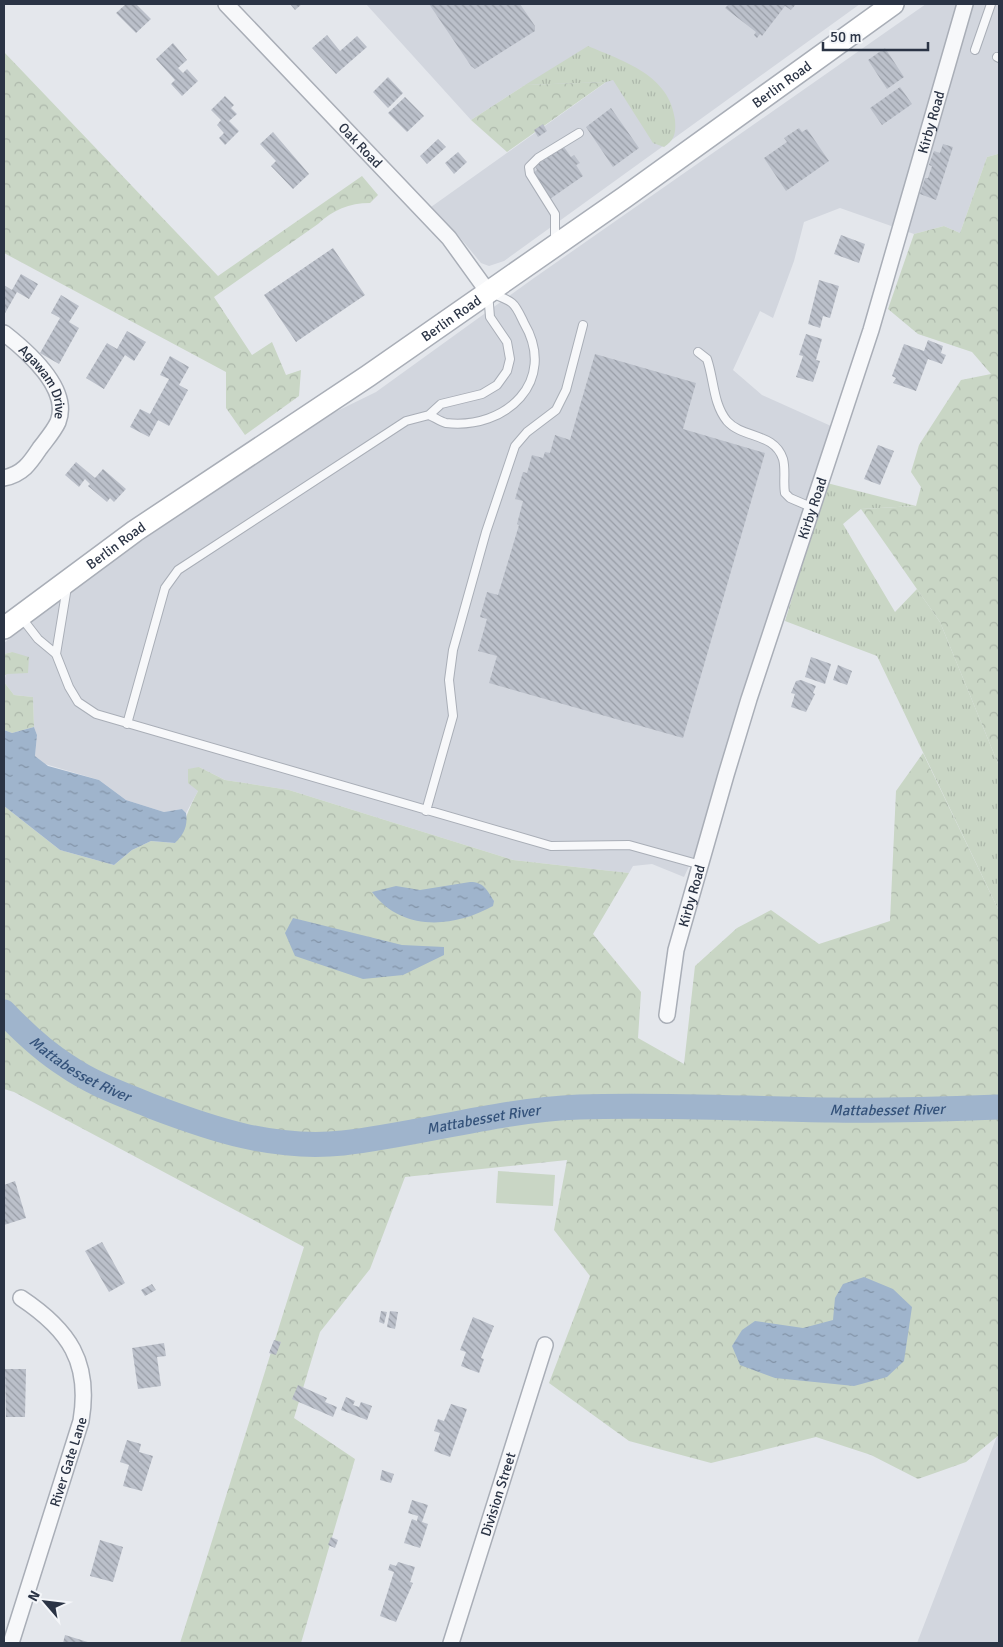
<svg xmlns="http://www.w3.org/2000/svg" width="1003" height="1647" font-family="Signika,sans-serif">
	<style>
		.built { fill: #d2d6de }
		.grass { fill: url(#grass-tufts) }
		.forest { fill: url(#forest-crowns) }
		.park { fill: #c9d6c5 }
		.water { fill: url(#water-ripples) }
		.lines { fill: none; stroke-linecap: round; stroke-linejoin: round }
		.river { stroke: #9fb4cc; stroke-width: 25 }
		.building { fill: url(#building-back-hatch) }
		.lane-casing { stroke: #a9aeb7; stroke-width: 10 }
		.street-casing { stroke: #a9aeb7; stroke-width: 18 }
		.secondary-casing { stroke: #a9aeb7; stroke-width: 24 }
		.lane { stroke: #f7f8fa; stroke-width: 8 }
		.street { stroke: #f7f8fa; stroke-width: 15 }
		.secondary { stroke: #fff; stroke-width: 21 }
		.labels { text-anchor: middle; dominant-baseline: central; stroke-width: 5; stroke-linejoin: round; paint-order: stroke }
		.street-label { font-size: 14px; fill: #2b3445; stroke: #f4f6f9 }
		.water-label { font-size: 15px; font-style: italic; fill: #34527a; stroke: #f4f6f9 }
	</style>
	<defs>
		<pattern id="grass-tufts" width="24" height="20" patternUnits="userSpaceOnUse" patternTransform="scale(1.25)"><rect width="24" height="20" fill="#c9d6c5"/><path d="M3 7l-1-3M5 7V3M7 7l1-3M15 17l-1-3M17 17v-4M19 17l1-3" fill="none" stroke="#adb8ab"/></pattern>
		<pattern id="forest-crowns" width="20" height="18" patternUnits="userSpaceOnUse" patternTransform="scale(1.25)"><rect width="20" height="18" fill="#c9d6c5"/><path d="M2 6a3 3 0 1 1 6 0M12 15a3 3 0 1 1 6 0" fill="none" stroke="#adb8ab"/></pattern>
		<pattern id="water-ripples" width="26" height="14" patternUnits="userSpaceOnUse" patternTransform="scale(1.25)"><rect width="26" height="14" fill="#9fb4cc"/><path d="M2 4q2-2 4 0t4 0M15 11q2-2 4 0t4 0" fill="none" stroke="#8293a7"/></pattern>
		<pattern id="building-back-hatch" width="6" height="6" patternUnits="userSpaceOnUse" patternTransform="scale(1.25)"><rect width="6" height="6" fill="#bbc0ca"/><path d="M-1 5l2 2M0 0l6 6M5-1l2 2" fill="none" stroke="#989da6"/></pattern>
	</defs>
	<rect width="100%" height="100%" fill="#e4e7ec"/>
	<path class="built" d="M366,4H860L504,261L489,266L481,263L457,234L431,207L605,83L525,85L471,120Z
		M926,4H999L998,154L987,157L960,233L944,226L914,234L840,208L804,222L794,261L773,318L760,311L733,370L762,395L831,426L718,771L703,836L684,877L652,864L633,866L629,873L513,860L289,790L225,780L199,767L198,791L186,813L182,809L164,812L126,800L99,780L45,764L35,756L37,735L34,727L33,697L14,695L4,682L12,652L4,654V643L95,573L262,458L325,417L376,392L534,278Z
		M999,1431V1643H917Z"/>
	<path class="grass" d="M588,46C623,61 670,75 675,120C676,132 675,140 664,147L653,143L613,80L606,82L525,85Z
		M827,483L916,506L861,509L843,524L895,612L917,589L940,622L999,766V911L877,656L785,621Z"/>
	<path class="forest" d="M4,52L218,276L362,176L378,195L370,203C349,203 333,210 318,224L214,297L252,355L272,342L286,375L301,370L299,396L245,435L226,408V372L4,253Z
		M606,82L507,152L471,120L525,85Z
		M999,146V766L940,622L861,509L916,506L921,487L911,472L919,445L961,380L991,374L972,352L918,334L888,309L914,234L944,226L960,233L987,157L998,154Z
		M12,652L29,657L28,673L7,674L4,676V654Z
		M4,682L14,695L33,697L34,727L12,733L4,730Z
		M923,753L999,911V1435L966,1462L918,1479L871,1455L816,1437L711,1463L629,1441L549,1383L590,1276L554,1230L567,1160L405,1177L370,1269L320,1332L294,1418L355,1459L301,1643H180L304,1247L14,1092L4,1089V806L60,850L114,865L132,850L151,841L175,843C184,825 188,809 198,791L188,783V769L199,767L225,780L289,790L513,860L629,873L593,934L641,992L638,1038L684,1064L695,966L737,928L771,910L819,944L890,921L896,791Z"/>
	<path class="park" d="M498,1171L555,1175L553,1206L496,1203Z"/>
	<path class="water" d="M34,727L37,735L35,756L48,766L99,780L126,800L164,812L182,809L186,813C188,826 184,834 175,843L151,841L132,850L114,865L60,850L4,806V730L12,733Z
		M470,882C484,882 487,890 494,901L493,906C453,928 402,932 372,892L396,886L420,890Z
		M293,918L402,945L444,947V955L403,975L363,979L295,956L285,933Z
		M864,1277L893,1289L912,1307L904,1361L887,1377L854,1386L775,1378L740,1365L732,1346L742,1330L755,1321L803,1328L833,1320L835,1298L843,1284Z"/>
	<g class="lines">
		<path class="river" id="s1" d="M4,1012C23,1032 43,1051 67,1066C93,1084 122,1094 151,1106C214,1130 274,1150 343,1143C422,1134 499,1110 579,1107C663,1104 748,1109 833,1110C889,1111 944,1109 999,1107"/>
	</g>
	<path class="building" d="M126,4H136L151,19L136,33L116,13Z
		M290,4H302L295,10Z
		M429,4H520L535,26V31L475,69L471,66Z
		M729,4H796L791,10L785,6L762,36L760,34L757,38L754,35L756,32L725,8Z
		M327,35L340,51L357,36L367,47L336,74L312,48Z
		M173,43L187,60L178,68L183,73L187,69L198,81L182,96L171,84L175,80L156,59Z
		M885,48L904,77L887,89L868,60Z
		M388,77L403,93L388,108L373,92Z
		M900,87L912,104L882,125L870,108Z
		M225,96L234,105L231,108L237,114L229,121L239,131L225,145L219,138L224,133L217,125L221,120L211,110Z
		M405,97L424,116L407,132L388,113Z
		M611,108L639,148L613,167L586,127Z
		M543,124L547,131L538,137L534,130Z
		M799,128L802,132L807,129L829,161L786,191L764,158L787,142L784,138Z
		M273,132L309,174L293,189L271,166L276,161L260,144Z
		M438,139L446,147L427,164L420,156Z
		M943,144L953,147L936,200L920,194L925,178H928L932,166L929,165L934,151L940,153Z
		M564,147L571,157L574,155L580,163L576,165L583,176L550,199L533,173L537,170L535,166Z
		M458,152L467,162L454,174L445,163Z
		M841,235L865,244L859,263L834,254Z
		M333,248L365,295L296,342L264,295Z
		M21,274L38,284L29,299L17,292L4,315V285L12,290Z
		M819,280L839,286L830,318L823,316L820,328L808,324Z
		M61,295L79,306L69,322L79,328L59,364L40,353L60,318L51,313Z
		M127,331L146,342L134,361L125,355L104,389L86,378L107,343L117,349Z
		M806,334L822,339L816,360L820,361L813,382L796,377L803,356L799,355Z
		M928,340L943,346L941,353L946,355L942,364L928,359L916,391L893,383L896,378L892,376L904,344L924,351Z
		M595,354L696,383L683,429L765,453L683,738L489,683L497,656L478,651L487,619L480,617L487,592L498,595L519,525L517,524L523,501L515,499L523,472L527,473L532,455L543,458L545,452L550,453L555,435L570,440Z
		M170,356L189,367L179,385L188,390L169,426L158,420L149,437L130,427L140,409L150,414L169,379L160,375Z
		M878,445L894,451L880,485L864,479Z
		M76,462L95,478L103,469L126,489L114,502L110,498L107,502L88,486L90,484L85,479L79,487L65,475Z
		M811,657L831,664L825,684L805,677Z
		M838,665L852,671L847,685L833,680Z
		M801,680L816,686L813,693L815,694L806,712L791,707L795,694L791,693L796,681Z
		M15,1181L26,1218L4,1225V1185Z
		M102,1242L125,1283L109,1292L85,1251Z
		M152,1284L156,1290L145,1296L141,1290Z
		M381,1311L387,1312L384,1324L379,1322Z
		M390,1311L398,1312L395,1329L387,1327Z
		M473,1317L494,1326L481,1358L484,1359L479,1373L461,1366L466,1352L460,1350Z
		M274,1340L281,1342L276,1355L269,1353Z
		M164,1343L166,1356L157,1357L161,1386L138,1389L132,1348Z
		M5,1369H26L25,1417H6Z
		M298,1385L327,1398L325,1402L337,1407L333,1417L292,1399Z
		M346,1397L355,1401L353,1405L359,1407L361,1402L372,1406L367,1420L341,1410Z
		M451,1404L467,1409L450,1457L434,1451L440,1433L434,1431L438,1419L444,1421Z
		M127,1440L141,1444L139,1452L153,1456L142,1491L123,1486L129,1465L120,1462Z
		M382,1470L394,1474L391,1483L380,1480Z
		M412,1500L428,1505L422,1522L428,1524L420,1548L404,1543L412,1519L417,1521L418,1516L408,1513Z
		M331,1537L338,1540L335,1548L328,1545Z
		M100,1540L123,1547L113,1582L90,1576Z
		M398,1562L415,1567L410,1582L413,1583L396,1622L380,1616L394,1572L388,1570L390,1564L396,1566Z
		M65,1635L91,1643H63Z"/>
	<g class="lines">
		<g class="lane-casing">
			<path id="lane" d="M975,50L991,4
				M997,57L999,58
				M555,241V214L530,174L529,167L538,158L579,133
				M698,352L707,359C714,379 713,404 727,421C743,439 774,432 783,459C786,470 783,482 785,493L790,498L811,507
				M21,617L38,639L56,654L69,687L78,702L96,714L551,846L629,845L701,865
				M56,654L67,587
				M127,724L165,588L178,570L406,421L429,415L441,404L482,394L497,385L507,371L510,359L507,342L490,317L488,292C495,295 506,298 512,303C517,307 521,317 524,323C558,381 506,430 446,423C441,422 434,417 429,415
				M426,811L453,716L449,680L453,650L486,532L515,446L527,432L556,410L566,390L583,325"/>
		</g>
		<g class="street-casing">
			<g id="street">
				<path id="s2" d="M226,4L449,238L488,292"/>
				<path id="s3" d="M4,333C27,351 71,389 58,422C54,431 46,440 40,448C30,463 23,474 4,478"/>
				<path id="s4" d="M667,1015L676,950L726,775L749,699L871,330L965,4"/>
				<path id="s5" d="M11,1643L81,1421C91,1362 69,1330 21,1298"/>
				<path id="s6" d="M451,1643L545,1345"/>
			</g>
		</g>
		<g class="secondary-casing">
			<g id="secondary">
				<path id="s7" d="M4,628L135,531L368,376L625,197L893,4"/>
			</g>
		</g>
		<use href="#lane" class="lane"/>
		<use href="#street" class="street"/>
		<use href="#secondary" class="secondary"/>
	</g>
	<g class="labels">
		<g class="street-label">
			<text stroke="none"><textPath href="#s7" startOffset="949">Berlin Road</textPath></text>
			<text stroke="none"><textPath href="#s4" startOffset="932">Kirby Road</textPath></text>
			<text stroke="none"><textPath href="#s2" startOffset="195">Oak Road</textPath></text>
			<text stroke="none"><textPath href="#s7" startOffset="544">Berlin Road</textPath></text>
			<text stroke="none"><textPath href="#s3" startOffset="65">Agawam Drive</textPath></text>
			<text stroke="none"><textPath href="#s4" startOffset="528">Kirby Road</textPath></text>
			<text stroke="none"><textPath href="#s7" startOffset="139">Berlin Road</textPath></text>
			<text stroke="none"><textPath href="#s4" startOffset="122">Kirby Road</textPath></text>
			<text stroke="none"><textPath href="#s5" startOffset="190">River Gate Lane</textPath></text>
			<text stroke="none"><textPath href="#s6" startOffset="156">Division Street</textPath></text>
		</g>
		<g class="water-label">
			<text stroke="none"><textPath href="#s1" startOffset="96">Mattabesset River</textPath></text>
			<text stroke="none"><textPath href="#s1" startOffset="921">Mattabesset River</textPath></text>
			<text stroke="none"><textPath href="#s1" startOffset="516">Mattabesset River</textPath></text>
		</g>
	</g>
	<rect width="1003" height="1647" fill="none" stroke="#2b3445" stroke-width="10"/>
	<g transform="translate(45 1602) rotate(298)" stroke="#f4f6f9" stroke-width="4" paint-order="stroke">
	<path d="M0-4L9 19L0 12L-9 19Z" fill="#2b3445"/>
	<text y="-8" font-size="14" font-weight="bold" text-anchor="middle" fill="#2b3445">N</text>
	</g>
	<path d="M823 42v8h105v-8" fill="none" stroke="#2b3445" stroke-width="2.5"/>
	<text x="830" y="42" font-size="15" fill="#2b3445" stroke="#f4f6f9" stroke-width="4" paint-order="stroke">50 m</text>
</svg>
